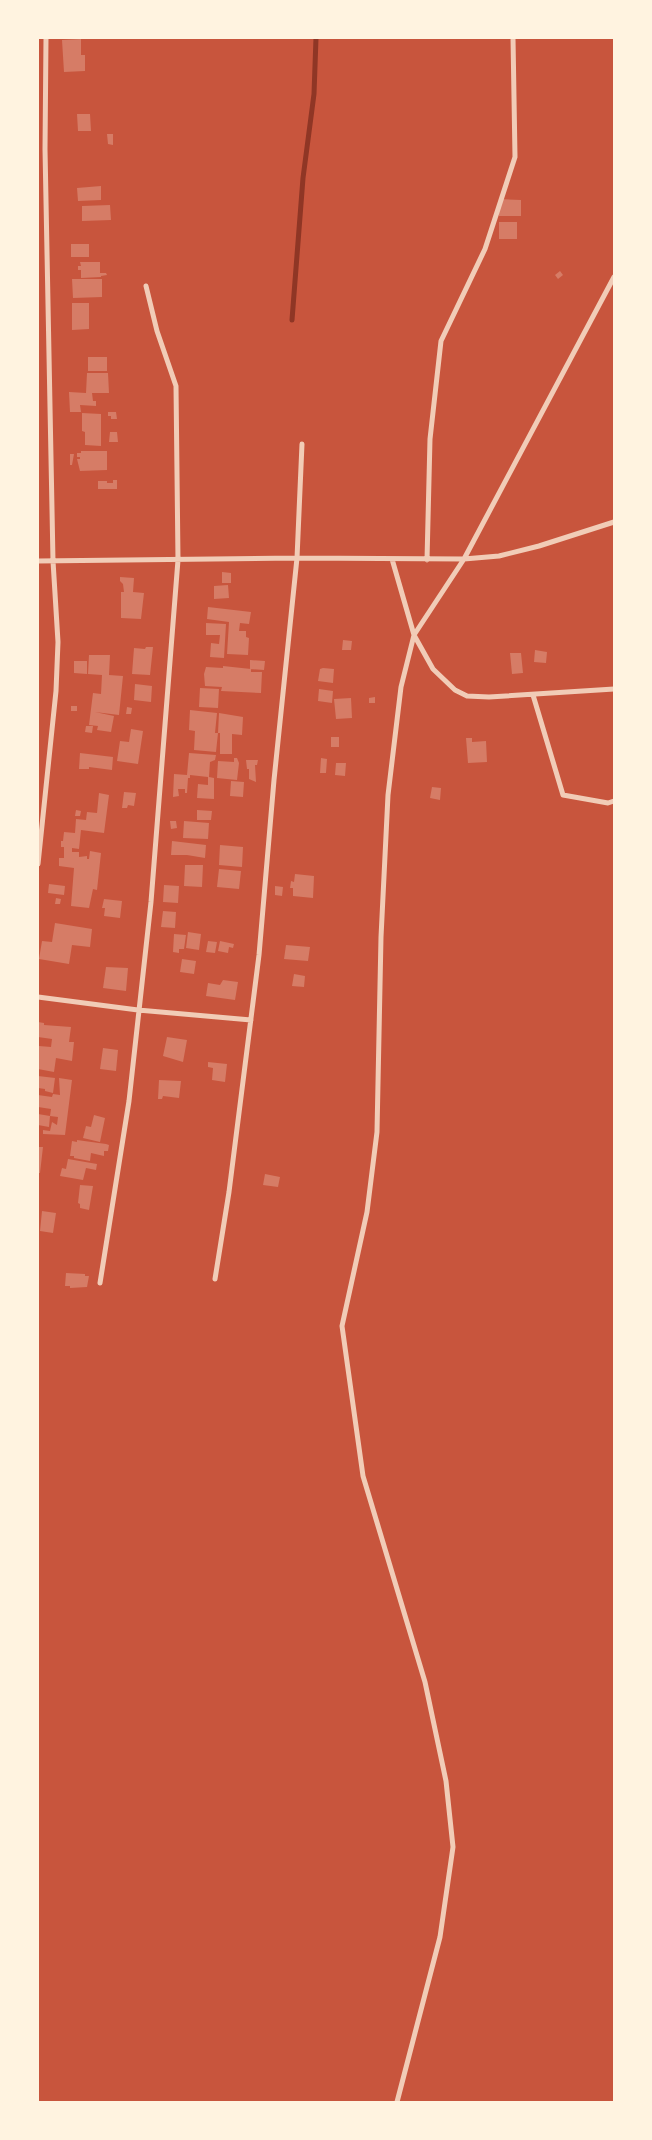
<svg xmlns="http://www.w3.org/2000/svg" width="652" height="2140" font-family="'Golos Text',sans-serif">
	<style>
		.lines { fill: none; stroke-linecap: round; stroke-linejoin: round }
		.stream { stroke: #8f3625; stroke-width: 5 }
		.building { fill: #d67c66 }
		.minor { stroke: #f1ccb7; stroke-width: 5 }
	</style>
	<rect width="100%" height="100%" fill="#c8553d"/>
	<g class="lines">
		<path class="stream" d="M292,320L303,178L314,94L316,38"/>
	</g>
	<path class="building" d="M81,39V55H85V71L64,72L62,40Z
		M77,114H90L91,131H78Z
		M107,134H113V145L108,144Z
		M101,186V200L78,201L77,188Z
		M499,199L521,200V216H499Z
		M110,205L111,220L82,221V206Z
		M499,222H517V239H499Z
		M71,244H89V257H71Z
		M80,262H100V273H106L107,275L101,276V277L81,278V270H78V266H81Z
		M560,271L563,275L558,279L555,275Z
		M72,279H102V297L73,298Z
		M72,303H89V329L72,330Z
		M88,357H107V371H88Z
		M87,373H108L109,393H92L93,401H96V406L80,405L81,412H70L69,392L86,393Z
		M108,412H116L117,419H111V416H108Z
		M82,413L101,414V446L85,445V432L82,431Z
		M110,432H117L118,442H109Z
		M81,451H107V470L80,471L77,459H80V457H77V453H81Z
		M70,454H74L72,465H70Z
		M113,480H117V489H98V481H107V483H113Z
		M222,572L231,573V583H222Z
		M120,577L134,578L133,592L144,593L141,619L121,618V592H124L123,584L120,581Z
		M228,585L229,598L214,599V586Z
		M208,607L251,612L249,624L240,623L239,631H246V637L249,638L248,655L227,654L229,622L207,619Z
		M206,623L226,624L224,658L210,657L211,643L219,644L220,635H206Z
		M343,640L352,641L351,650H342Z
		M146,647H153L150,675L132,674L134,648L145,649Z
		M535,650L547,652L546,663L534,662Z
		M510,653H521L523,673L512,674Z
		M89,655H110L109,675L123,676L119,715L95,712L114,716L111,732L97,730L98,726L89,725L93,693L101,694L102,675L88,674Z
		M250,660L265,661L264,670L250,669Z
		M74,661H87V674L74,673Z
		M223,666L251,669V672H262L261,693L221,691L222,687L205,686L204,674L206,667L223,668Z
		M323,668L334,669L333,683L318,681L320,669Z
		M135,684L152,686L151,702L134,700Z
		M200,688L219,689L218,708L199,707Z
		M319,689L333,691L332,703L318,701Z
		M375,697V703H369V698Z
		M351,698L352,718L336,719L334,699Z
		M71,706H77V711H71Z
		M127,707L132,708L131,714H126Z
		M190,710L217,713L215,733H218L216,752L194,750L195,731L189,730Z
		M219,713L243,717L242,735L232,734V754H220V733H218Z
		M86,726H93L92,733L85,732Z
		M131,729L143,731L138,764L117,761L120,741L129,742Z
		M331,737H339V747H331Z
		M466,738H472V742L486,741L487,762L468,763Z
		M80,753L113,757L112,770L89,767V769H79Z
		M189,753L216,755L215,760L210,762L209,777L214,778V799L197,798L198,784L208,785V777L190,775V778H188L187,793H185V789H178L179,796L173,797L174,774L187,775Z
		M234,758H237L239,763L237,780L217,778L218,761L234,762Z
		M321,758L327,759L326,773H320Z
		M246,760H258L257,765H255L256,782L249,779V769H247Z
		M336,763H346L345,776L335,775Z
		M231,781L244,782L243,797L230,796Z
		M432,787L441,788L440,800L430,798Z
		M124,792L136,793L134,806L128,805L127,808H122Z
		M99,793L109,795L104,833L81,830L79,849L72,848V852H79V857L87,856V859H89L90,851L101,853L97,890L93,889L89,908L71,906L74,868L59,866V858H64V847H61V841H63L64,832L75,833L76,819L86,820L87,812L97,813Z
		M76,810L81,811L80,816H75Z
		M197,810L212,811L211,820H197Z
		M170,821H176L177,828L171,829Z
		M184,821L209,823L208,839L183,838Z
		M172,841L206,845L205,858L187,855H171Z
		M220,845L243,847L242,867L219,865Z
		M185,865H203L202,887L184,886Z
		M219,869L241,871L239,889L217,887Z
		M295,874L314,876L313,898L293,896V888H290L291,881L294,882Z
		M49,884L65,886L64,895L48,893Z
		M164,885L179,886L178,903L163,902Z
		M275,886L283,887L282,896L275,895Z
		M56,898L61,899L60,904H55Z
		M104,899L122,901L120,918L104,916L105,908H102Z
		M163,911L176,912L175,928L161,927Z
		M55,923L92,929L90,947L72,945L69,964L39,959L42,941L52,942Z
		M188,932L201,934L199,950L186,948Z
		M174,934L186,935L184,949H179V953L173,952Z
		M208,941L217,942L215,953L206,952Z
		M220,941L234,944L233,948L229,947L228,953L218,951Z
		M286,945L310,947L308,961L284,959Z
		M182,959L196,961L194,974L180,972Z
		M106,967L128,968L126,991L103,988Z
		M294,974L305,976L304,987L292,986Z
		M223,980L238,982L235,1000L206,996L208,983L220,985Z
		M38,1022L44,1023V1025L71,1027L69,1042H74L72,1061L56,1058L54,1072L38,1069L39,1046L51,1047L52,1039L38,1037Z
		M167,1037L187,1040L183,1062L163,1056Z
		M103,1048L118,1050L116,1071L100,1069Z
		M208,1062L227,1064L225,1082L212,1080L213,1068L208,1067Z
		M38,1076L55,1078L53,1093L45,1091V1089L38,1088Z
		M59,1078L72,1080L65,1135L43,1134V1130L50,1131L52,1122L57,1125L58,1117L50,1116L51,1109L38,1107V1095L52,1097L53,1094L60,1095Z
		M159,1080L181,1081L179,1098L163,1096L162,1099H158Z
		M38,1114L50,1116L49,1127L38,1125Z
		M94,1115L105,1118L100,1142L83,1138L86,1126L91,1127Z
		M77,1140L106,1144L109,1145L108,1151H104V1156L91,1153L90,1161L74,1158V1156H70L72,1141L77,1142Z
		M38,1147H43L40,1173H38Z
		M68,1159L97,1164L96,1170L86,1168L83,1180L60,1176L62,1168L66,1169Z
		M265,1174L280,1177L278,1187L263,1185Z
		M80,1185L93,1186L89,1210L80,1208V1204L78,1203Z
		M42,1211L56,1213L53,1233L40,1231Z
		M66,1273L85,1274V1276H89L87,1287L70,1288V1286H65Z"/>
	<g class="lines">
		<path class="minor" d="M392,559L414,635L433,669L455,690L467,696L489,697L614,689
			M427,560L430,439L441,341L485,249L515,157L513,38
			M38,561L297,558L464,559L499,556L539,546L614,522
			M533,695L563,795L608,803L614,801
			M38,864L56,691L58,642L53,561L45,149L46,38
			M38,997L138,1010L251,1020
			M215,1279L229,1192L259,955L274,780L297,558L302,444
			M100,1283L129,1101L151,902L178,560L176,386L157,331L146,286
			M397,2102L440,1937L453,1847L446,1781L425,1682L363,1476L342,1326L367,1212L377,1132L381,937L388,795L401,687L414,635L464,559L614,277"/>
	</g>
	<rect width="652" height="2140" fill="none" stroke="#fff3e0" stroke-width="78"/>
</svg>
